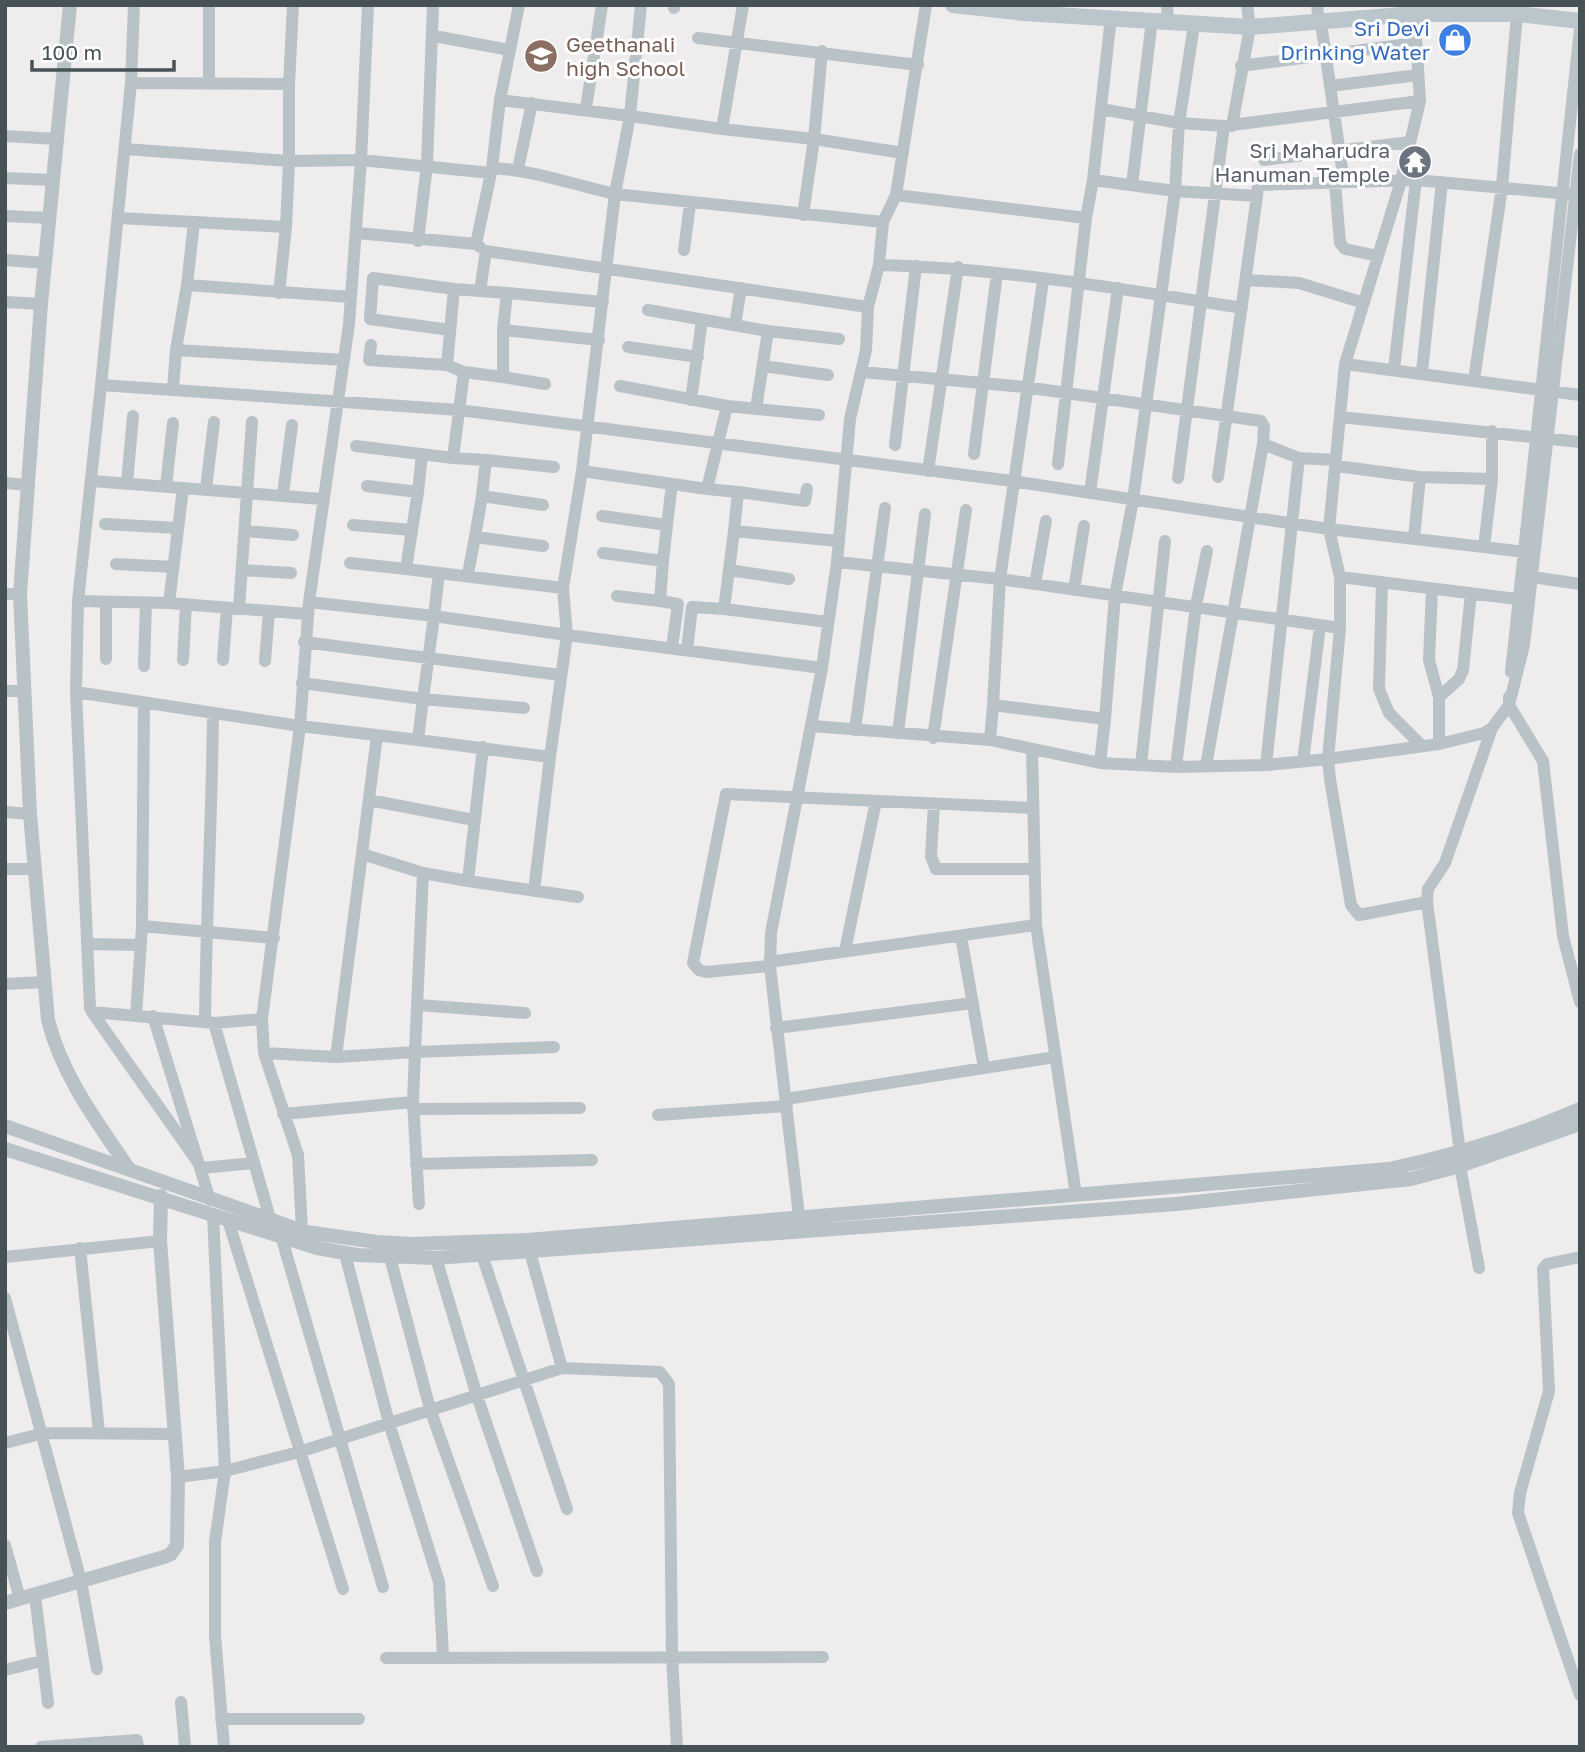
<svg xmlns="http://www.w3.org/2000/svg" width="1585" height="1752" font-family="'Golos Text',sans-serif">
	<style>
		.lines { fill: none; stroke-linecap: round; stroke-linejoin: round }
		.minor { stroke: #b9c2c7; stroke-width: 12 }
		.tertiary { stroke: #b9c2c7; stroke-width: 14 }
		.secondary { stroke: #bac5cc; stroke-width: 16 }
		.labels { text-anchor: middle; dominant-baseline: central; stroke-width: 6; stroke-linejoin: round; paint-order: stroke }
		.shop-label { font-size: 21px; fill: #366cbe; stroke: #fff; text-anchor: end }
		.education-label { font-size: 21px; fill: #785e54; stroke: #fff; text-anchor: start }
		.worship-label { font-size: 21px; fill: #5b616d; stroke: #fff; text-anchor: end }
	</style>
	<rect width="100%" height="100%" fill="#eeecec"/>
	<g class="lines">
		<path class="minor" d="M134,5L131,83L289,84L293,5
			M209,5V83
			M368,5L361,160L349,324L309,602L434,616L439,573
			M641,5L630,116L722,129L743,5
			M1167,5L1168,21
			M1317,5L1319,24
			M1414,5L1420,101L1401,181L1345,364L1329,529L1340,577V628L1328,759L1330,779L1351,905L1359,915L1427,902L1428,889L1445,863L1492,728L1509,705L1524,645L1580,154
			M674,8L675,5
			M1321,23L1344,182
			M434,36L510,50
			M698,38L918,65
			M822,51L814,139L903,153
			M1241,66L1416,43
			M289,84V161L361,160L491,173
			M1330,86L1418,75
			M586,108L602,5
			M1101,109L1179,123L1224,126L1420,101
			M1232,126L1250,27L1247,5
			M722,129L814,139L803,215
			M5,136L57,139
			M125,149L289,161L286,227
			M1264,160L1410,142
			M492,168L500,100L519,5
			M518,169L532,103
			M5,178L53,180
			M1093,180L1111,17
			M1335,183L1340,243L1345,249L1378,256
			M1132,185L1152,20
			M896,195L1086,218L1093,180L1175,191L1257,196L1258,185L1416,180L1569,194
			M5,216L49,218
			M119,218L194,222L187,285L350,297
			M194,222L286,227L279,293
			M357,233L476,244L480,247
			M418,241L427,165L433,5
			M476,244L492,168C533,170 575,185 615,194L630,116L500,100
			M684,250L690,204
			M5,260L45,263
			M879,265C999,268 1124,289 1242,308
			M1246,280L1299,283L1364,303
			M1043,281L1000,579L993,705L1105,719L1115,596L1133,500L1161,296L1175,191L1179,123L1194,25
			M454,289L507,293L503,330V377L464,372L447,365Z
			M480,291L486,251L868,307
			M507,293L603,302
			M5,302L41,304
			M648,310L768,331L839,339
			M735,325L741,288
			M450,330L370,319L373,278L454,289
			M503,330L599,340
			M371,345L369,360L447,365
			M628,347L698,357
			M176,350L187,285
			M1345,364L1580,395
			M763,366L828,375
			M1394,369L1416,180
			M464,372L453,458L486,460
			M862,372L1025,387L1261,421L1264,426L1263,444
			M1422,372L1442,182
			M503,377L545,384
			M1474,380L1502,187L1517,14
			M101,385L131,83
			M620,386L727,406L819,415
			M173,389L176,350L344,360
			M691,400L702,320
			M727,406L707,489L738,492
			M756,409L768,331
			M1340,417L1580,442
			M895,445L916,266
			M356,446L453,458
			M974,454L997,273
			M1058,464L1086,218
			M1336,466L1420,477L1492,479
			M928,471L958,267
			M1218,477L1257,196
			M1178,478L1224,126
			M92,481L322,499
			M5,483L27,485
			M127,483L133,416
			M166,486L173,423
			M367,486L418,492L422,454
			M206,489L214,422
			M707,489L582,471L615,194L883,222
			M1090,493L1118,288
			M283,494L292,425
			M482,496L486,460L554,467
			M602,516L667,525L672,484
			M105,524L177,528
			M353,525L412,530L418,492
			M245,531L293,535
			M734,531L738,492L805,501L807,489
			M475,537L482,496L543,505
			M1414,538L1420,477
			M1484,547L1524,552
			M603,553L663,561L667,525
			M837,562L1000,579L1340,628
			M350,563L406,569L412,530
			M116,564L173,567
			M406,569L563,588
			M242,570L291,573
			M729,570L734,531L838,541
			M468,574L475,537L543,546
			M1525,576L1580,584
			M1340,577L1517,599
			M789,579L729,570L724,609L828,622
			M1382,583L1379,689L1389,713L1421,745
			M1035,584L1046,521
			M1432,589L1429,660L1439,697V744
			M1074,590L1084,526
			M5,594H20
			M617,596L660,601L663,561
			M78,601L169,603L307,614
			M660,601L678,604L672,647
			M169,603L183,488
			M239,608L252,422
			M304,642L560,675
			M687,650L692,607L724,609
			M106,659V602
			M183,660L186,604
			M223,660L227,608
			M265,661L269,611
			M144,666L146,603
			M1511,672L1580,29
			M302,683L423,699L434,616L567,635L563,588L582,471
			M5,691H22
			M76,692L300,726L418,740
			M1439,697L1459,679L1463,670L1471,593
			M1509,697V705L1543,761L1563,936L1580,1002
			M524,708L423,699L418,740L550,757L567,635L822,668
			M812,726L990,740L1100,763L1176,767L1266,765L1328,759L1439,744L1484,733L1492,728
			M855,730L885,508
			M898,733L925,514
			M933,738L966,510
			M990,740L993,705
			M1032,749L1036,925L1076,1195
			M1303,761L1320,626
			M1100,763L1105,719
			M1141,765L1165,541
			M1266,765L1299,458
			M1206,766L1263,444L1299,458L1335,460
			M1176,767L1196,606L1207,551
			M369,800L474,820
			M934,804L931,856L936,869H1034
			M5,812L30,814
			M5,869H35
			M423,873L468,881L483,747
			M468,881L578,897
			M534,891L550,757
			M1427,902L1460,1152
			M142,926L274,938
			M961,936L984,1068
			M87,944L140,945
			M845,951L876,801
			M769,962L1036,925
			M770,966L706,972L699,970L693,963L726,794L1032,808
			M5,984L45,982
			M418,1005L525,1013
			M92,1012L202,1168L254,1163
			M136,1015L142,926L144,703
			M153,1016L210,1200
			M262,1019L300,726L309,602
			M205,1022C206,919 212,816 213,713
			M214,1023L271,1222
			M776,1028L973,1003
			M264,1053L336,1057L415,1052L423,873L362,854
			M336,1057L377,736
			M786,1099L1055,1057
			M413,1102L419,1204
			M413,1109L580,1108
			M283,1114L413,1102L415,1052L554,1047
			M658,1115L787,1106
			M416,1164L592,1160
			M1460,1166L1479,1268
			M213,1215L225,1471L215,1542V1635L224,1747
			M799,1216L770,966L771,933L822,668L837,562L850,419L866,350L868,307L879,265L883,222L896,195L926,5
			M228,1220L343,1589
			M302,1230L298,1155L264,1053L262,1019L214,1023L92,1012L90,1008L76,692L78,601L101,385L459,410L1012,481L1329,529L1484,547L1492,479V431
			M282,1239L383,1587
			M80,1248L99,1432
			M530,1252L562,1368
			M345,1254L389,1423L439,1582L443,1656
			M482,1255L567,1509
			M5,1257L160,1241
			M390,1257L430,1409L493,1586
			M1580,1257L1547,1264L1543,1269L1549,1391L1520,1493L1518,1513L1580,1695
			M436,1258L477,1396L537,1571
			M5,1298L81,1581L97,1669
			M5,1443L44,1433L175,1434
			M178,1477L225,1471L299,1452L562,1368L660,1372L669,1384L672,1656L677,1747
			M5,1545L20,1599
			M35,1595L48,1703
			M386,1658L823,1657
			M5,1670L41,1661
			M181,1702L185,1747
			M221,1719H359
			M41,1747L137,1740L138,1747"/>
		<path class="tertiary" d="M70,5L41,304L20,594L30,814L48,1020C62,1076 97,1122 129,1169
			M5,1126L306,1232L377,1242L411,1244L527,1240L1389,1169C1455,1155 1518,1136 1580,1109
			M5,1149L317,1248L357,1255L436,1258L1176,1204L1411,1179L1460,1166L1580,1124
			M5,1603L164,1557L171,1554L177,1545L178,1477L160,1241L161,1196"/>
		<path class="secondary" d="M953,5L1024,13L1250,27L1415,14H1517L1580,21"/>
	</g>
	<defs>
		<g id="shop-disc" transform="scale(1.75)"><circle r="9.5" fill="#3f7fe0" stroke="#fff"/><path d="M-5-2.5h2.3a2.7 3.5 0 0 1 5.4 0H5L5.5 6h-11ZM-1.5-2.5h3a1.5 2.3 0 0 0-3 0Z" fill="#fff"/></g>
		<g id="school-disc" transform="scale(1.75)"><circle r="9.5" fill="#8d6e63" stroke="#fff"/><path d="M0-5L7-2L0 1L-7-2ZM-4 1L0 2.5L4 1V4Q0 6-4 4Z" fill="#fff"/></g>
		<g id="temple-disc" transform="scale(1.75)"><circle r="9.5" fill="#6b7280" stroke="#fff"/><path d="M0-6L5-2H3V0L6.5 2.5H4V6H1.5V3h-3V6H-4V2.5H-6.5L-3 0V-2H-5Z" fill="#fff"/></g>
	</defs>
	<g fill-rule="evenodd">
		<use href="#shop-disc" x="1455" y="40"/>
		<use href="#school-disc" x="541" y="56"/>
		<use href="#temple-disc" x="1415" y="162"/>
	</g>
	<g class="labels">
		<g class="shop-label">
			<text x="1430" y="28">Sri Devi<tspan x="1430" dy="24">Drinking Water</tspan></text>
		</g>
		<g class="education-label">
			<text x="566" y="44">Geethanali<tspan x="566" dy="24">high School</tspan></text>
		</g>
		<g class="worship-label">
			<text x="1390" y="150">Sri Maharudra<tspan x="1390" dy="24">Hanuman Temple</tspan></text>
		</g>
	</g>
	<rect width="1585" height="1752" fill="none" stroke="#475257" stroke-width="14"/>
	<path d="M32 60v10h142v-10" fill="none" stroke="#475257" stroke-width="3.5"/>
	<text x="42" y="60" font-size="21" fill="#475257" stroke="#ffffff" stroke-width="5" paint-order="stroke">100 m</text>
</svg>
